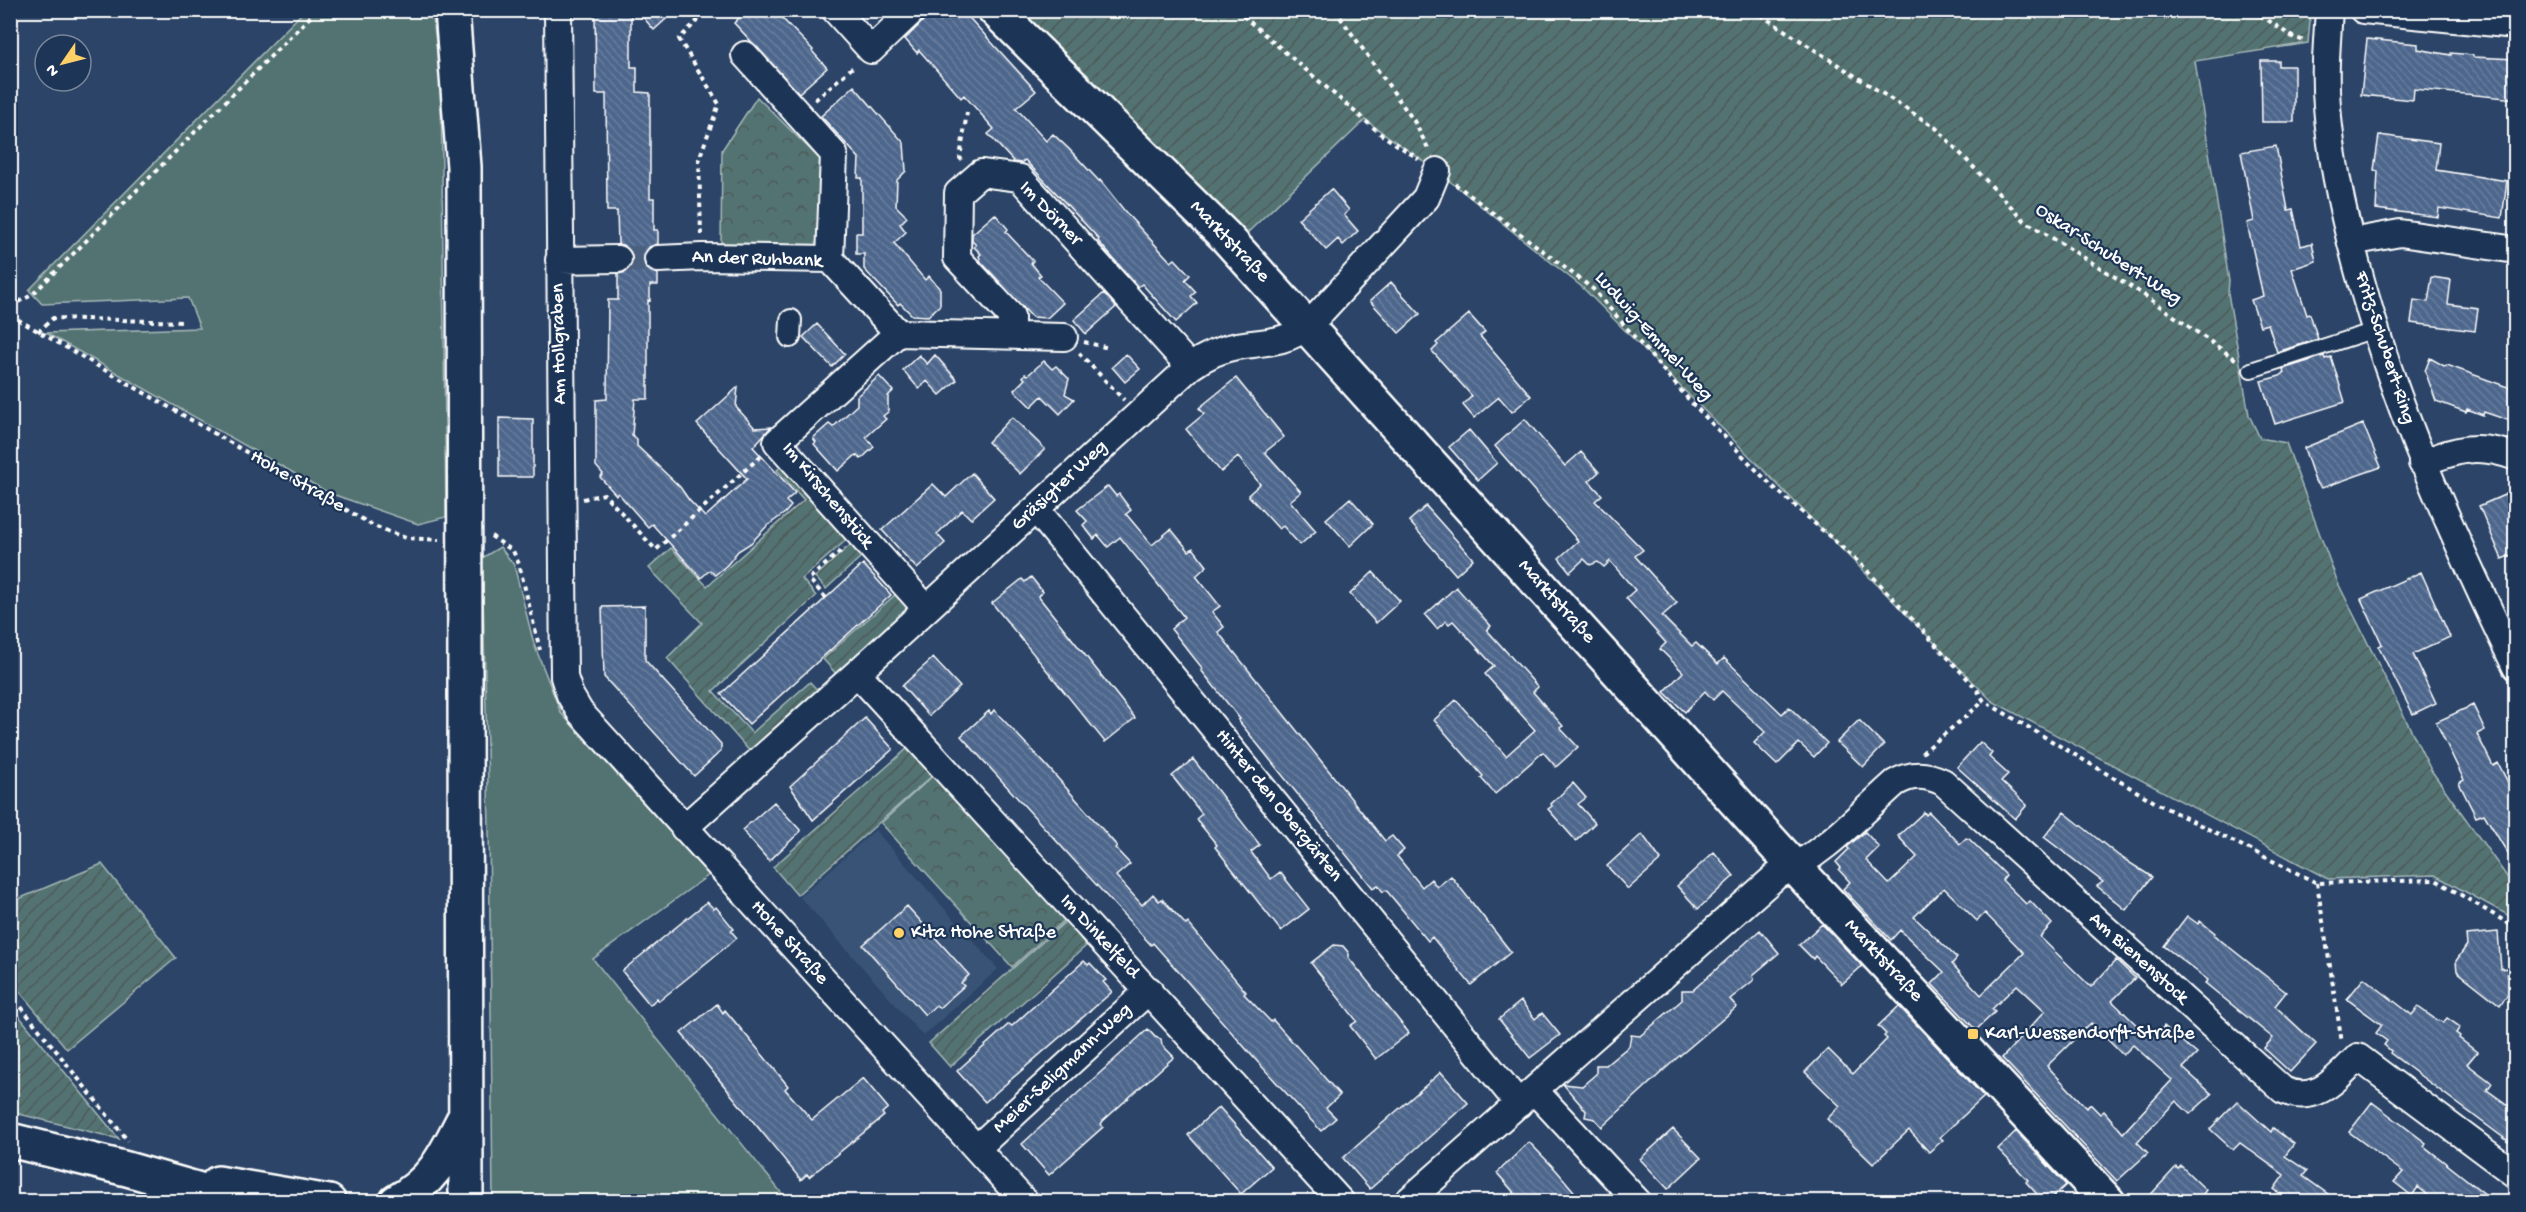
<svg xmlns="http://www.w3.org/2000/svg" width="2526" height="1212" font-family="'Gochi Hand',sans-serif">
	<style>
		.built { fill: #395275 }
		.grass { fill: #527372; stroke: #a8b9b8; stroke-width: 1.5 }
		.forest { fill: url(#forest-crowns); stroke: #a8b9b8; stroke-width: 1.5 }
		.garden { fill: url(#garden-furrows); stroke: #a8b9b8; stroke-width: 1.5 }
		.building { fill: url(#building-back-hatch); stroke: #fff; stroke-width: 1.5; fill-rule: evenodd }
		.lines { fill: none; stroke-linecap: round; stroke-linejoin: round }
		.minor-tunnel { stroke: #4b607e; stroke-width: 26; stroke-dasharray: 26 13; stroke-linecap: butt }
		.service-casing { stroke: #fff; stroke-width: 18 }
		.pedestrian-casing { stroke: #fff; stroke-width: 24 }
		.minor-casing { stroke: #fff; stroke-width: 30 }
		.tertiary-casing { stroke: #fff; stroke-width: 38 }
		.secondary-casing { stroke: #fff; stroke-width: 38 }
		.primary-casing { stroke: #fff; stroke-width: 38 }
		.path { stroke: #fff; stroke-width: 4; stroke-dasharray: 4.5 4.5; stroke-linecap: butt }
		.service { stroke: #1d3557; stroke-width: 14 }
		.pedestrian { stroke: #1d3557; stroke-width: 20 }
		.minor { stroke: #1d3557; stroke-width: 26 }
		.tertiary { stroke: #1d3557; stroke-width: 33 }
		.secondary { stroke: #1d3557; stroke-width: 33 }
		.primary { stroke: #1d3557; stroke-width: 33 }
		.poi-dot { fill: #ffd166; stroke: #1d3557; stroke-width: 2 }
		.labels { text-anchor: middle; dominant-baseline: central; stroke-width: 4.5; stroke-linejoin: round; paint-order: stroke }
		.street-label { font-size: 20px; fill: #fff; stroke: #1d3557 }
		.poi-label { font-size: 20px; fill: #fff; stroke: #1d3557; text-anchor: start }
	</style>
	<defs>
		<pattern id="forest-crowns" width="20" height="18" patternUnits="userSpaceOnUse" patternTransform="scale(1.5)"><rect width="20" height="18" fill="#527372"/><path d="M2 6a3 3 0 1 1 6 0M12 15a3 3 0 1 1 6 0" fill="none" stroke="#4e5a59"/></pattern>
		<pattern id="garden-furrows" width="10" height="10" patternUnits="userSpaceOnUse" patternTransform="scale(1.5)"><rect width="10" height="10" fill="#527372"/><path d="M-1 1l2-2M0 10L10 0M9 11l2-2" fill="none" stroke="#4e5a59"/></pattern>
		<pattern id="building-back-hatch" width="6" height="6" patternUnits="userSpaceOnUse" patternTransform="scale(1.5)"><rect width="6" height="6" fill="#4d668c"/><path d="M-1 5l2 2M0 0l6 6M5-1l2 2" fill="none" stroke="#687d9d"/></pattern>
	</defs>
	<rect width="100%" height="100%" fill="#2b4467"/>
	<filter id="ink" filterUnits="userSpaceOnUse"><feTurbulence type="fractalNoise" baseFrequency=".0167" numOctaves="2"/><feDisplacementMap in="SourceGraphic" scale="12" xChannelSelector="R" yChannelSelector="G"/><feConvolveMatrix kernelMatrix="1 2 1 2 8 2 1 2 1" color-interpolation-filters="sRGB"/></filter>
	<g filter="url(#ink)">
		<path class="built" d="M875,830L998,969L923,1036L800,897Z"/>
		<path class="grass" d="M304,11H432L441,81L446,517L418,524L329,493L46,333L200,328L188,298L42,304L29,290Z
			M500,547L514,565L534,644L561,713L709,875L593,959L788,1201H493L489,826L482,558Z"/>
		<path class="forest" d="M757,97L820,159L818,245H721L722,150Z
			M936,773L1068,917L1012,967L881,823Z"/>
		<path class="garden" d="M1006,11H2311L2308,43L2195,61L2229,281L2228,293L2249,415L2260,438L2286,443L2338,583L2431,770L2515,888V919L2435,875L2328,879L1992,701L1582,287L1437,171L1365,120L1242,238Z
			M787,461L852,535L802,579L816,596L713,691L752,733L810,682L820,693L752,754L667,658L702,623L649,568L671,548L707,586L804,500L777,470Z
			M859,537L918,604L838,676L823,659L896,594L862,556L826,589L815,577Z
			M909,747L933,775L797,895L773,867Z
			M102,864L176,958L67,1049L11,981V902Z
			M1067,920L1086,946L950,1067L929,1043Z
			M10,1006H11L119,1139L11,1112Z"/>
		<path class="building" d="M595,10H631V67H637V92L650,93V198H654V230H658V244L649,247L643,259L646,268L658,274V285H650V301L648,300V399H635L632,435L637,439V446L680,487L689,500L705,517L747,479L697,424L738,387L736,407L755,428L771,427L753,447L795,493L786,501L791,506L785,513L767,526L751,543L738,551L727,565L715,575L710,570L701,578L652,524L648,527L618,493L616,495L600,477L603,474L596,466V400L607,399L608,300H618V274L626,272L633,259L630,251L625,246L618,244L617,211H607L606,94H596Z
			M637,10H676L654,30Z
			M747,10H774L813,50L812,51L827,68L799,93L734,23Z
			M928,10H962L1036,91L1016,108L1046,141L1053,134L1069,149L1099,181L1100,180L1127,214L1171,262L1175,259L1190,275L1185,280L1196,292L1191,296L1197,303L1176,322L1142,284L1138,287L1098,241L1099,239L1025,160L1021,163L1014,162L988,134L994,129L964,95L961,98L919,50L917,53L905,39L923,21Z
			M2367,39L2418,44V49L2451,55V53L2473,55V57L2516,59V99L2414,89L2413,100L2361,95Z
			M2261,61H2279V66H2294V122H2262Z
			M854,86L904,143L906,171L897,180L896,206L907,217L900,224L906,232L894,243L925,280L929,276L940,289V305L928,316L912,315L900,303L898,305L864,269V254H856V233H862V178H858L859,158L821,116Z
			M2379,135L2439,143L2436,170L2507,181L2502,218L2439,208L2438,217L2376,209L2378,171L2374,170Z
			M2276,146L2288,210L2293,209L2301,246L2312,243L2316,261L2292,269L2307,315L2310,314L2318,339L2277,352L2268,324L2260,326L2251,300L2263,296L2247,223L2254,221L2241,152Z
			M1331,189L1349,210L1344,215L1358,231L1343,245L1338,239L1326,250L1298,219Z
			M995,214L1008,229L1006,232L1033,261L1031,263L1041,275L1038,277L1063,303L1047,318L1032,317L981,262L979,256L981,254L974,247L976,245L972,241V234Z
			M2432,277L2451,280L2448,304L2478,308L2475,331L2411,323L2414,300L2428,302Z
			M1391,282L1420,314L1399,333L1370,301Z
			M1104,293L1116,307L1086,334L1074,320Z
			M1469,314L1485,332L1480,336L1531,396L1512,412L1499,397L1474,418L1463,405L1472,396L1432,351L1438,345L1436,343Z
			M817,324L845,354L832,367L803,337Z
			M1126,354L1140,369L1125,382L1112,367Z
			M919,355L927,364L935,355L957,380L940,395L927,381L919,389L903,370Z
			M2324,356L2325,359L2331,357L2345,402L2275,424L2261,381L2280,376L2284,373L2283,369Z
			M2430,358L2444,366L2447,365L2516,390V423L2484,412L2483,415L2467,409L2466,412L2436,401L2425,371Z
			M1044,361L1052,369L1056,366L1069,379L1065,394L1074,399L1060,414L1042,396L1031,407L1014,390L1025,379L1023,377L1025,374L1028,375Z
			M879,376L893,391L888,396V412L883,416L886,419L866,437L874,447L861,459L856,455L838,471L814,444L816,442L813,438L829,424L833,427L857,405V396Z
			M1236,378L1284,437L1265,452L1301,492L1290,501L1316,531L1300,545L1283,526L1279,529L1248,495L1260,484L1238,457L1221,472L1186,429L1204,414L1199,408Z
			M1012,417L1045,449L1020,474L988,442Z
			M499,418L533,419V477H499Z
			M1525,419L1565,466L1581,452L1599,472L1589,481L1602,495L1595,501L1643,550L1635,556L1677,603L1662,616L1692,646L1696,643L1718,664L1724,658L1782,714L1789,707L1827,743L1814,757L1799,743L1777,765L1754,743L1765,732L1722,691L1713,700L1705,691L1685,712L1664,692L1683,672L1660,649L1666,643L1626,598L1635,590L1610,561L1604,567L1598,562L1590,565L1584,559L1570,572L1559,558L1578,541L1495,446Z
			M2363,424L2381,467L2322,488L2315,481L2304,448Z
			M1469,430L1497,463L1478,480L1449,447Z
			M972,473L994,498L971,519L962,510L937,534L945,543L917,569L882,530L933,484L946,497Z
			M1108,486L1116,496L1119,494L1131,510L1126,514L1152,545L1171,529L1189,551L1193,548L1207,566L1196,576L1220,606L1212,612L1224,627L1218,632L1385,841L1392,836L1404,850L1397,856L1422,887L1431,879L1437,887L1451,876L1511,952L1471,985L1432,937L1428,941L1386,890L1383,892L1378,885L1373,888L1238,720L1240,719L1201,670L1203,669L1171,629L1184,617L1120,537L1108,547L1098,535L1094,539L1083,525L1087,521L1077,510Z
			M2516,490V553L2502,559L2479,506Z
			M1350,498L1373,524L1350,546L1326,519Z
			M1426,506L1473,559L1456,575L1409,521Z
			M863,564L891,595L749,724L721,694Z
			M1373,572L1400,601L1376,623L1350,594Z
			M2421,572L2450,637L2413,654L2436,703L2413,714L2378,646L2382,644L2361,599Z
			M1031,577L1043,592L1038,596L1135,718L1105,742L992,603L1022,579L1025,582Z
			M1456,587L1491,626L1487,630L1538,687L1533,692L1563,726L1560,728L1578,747L1556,767L1543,752L1495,794L1481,778L1483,776L1434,720L1456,700L1506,756L1535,730L1485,674L1494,666L1453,621L1449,624L1446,621L1437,629L1425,615Z
			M645,606V660L721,744V751L694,776L604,677L602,607Z
			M933,658L960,687L929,716L902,686Z
			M2473,705L2485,730L2477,734L2493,766L2498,763L2516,798V867L2484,814L2476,817L2459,783L2464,780L2436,722Z
			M994,710L1047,766L1117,846L1115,848L1130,864L1116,876L1142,905L1153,894L1159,901L1162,899L1186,925L1188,923L1246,992L1244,994L1271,1022L1273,1020L1340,1095L1326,1108L1336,1118L1321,1131L1254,1058L1177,970L1153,943L1151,945L961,736L989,711L991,714Z
			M865,718L893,749L813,820L790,786Z
			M1859,720L1884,745L1863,767L1837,742Z
			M1980,742L1992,753L1989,757L2008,774L2001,781L2027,805L2015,819L1957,767Z
			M1193,759L1260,845L1251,852L1271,879L1280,872L1309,909L1281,931L1215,847L1217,845L1196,819L1202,814L1172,776Z
			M1573,783L1586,798L1578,804L1595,823L1576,841L1548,809L1552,806L1551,804Z
			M774,802L801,831L769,861L742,830Z
			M1924,812L1926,815L1929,812L1960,844L1966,838L1969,839L2006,875L2002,880L2026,904L2030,901L2052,924L2040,937L2091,987L2116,960L2135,978L2112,1001L2152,1040L2164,1026L2197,1054L2183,1068L2212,1094L2190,1114L2176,1101L2137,1142L2148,1153L2117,1181L2002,1058L2045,1011L2017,985L1992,1009L1995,1012L1976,1030L1932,984L1944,972L1900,930L1891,940L1843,889L1850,882L1839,870L1841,868L1836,862L1849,849L1847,847L1865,832L1879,847L1866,860L1889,884L1917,857L1898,836ZM1944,888L1977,921L1985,913L2024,953L1981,995L1952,964L1957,958L1914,917ZM2091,1023L2123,1055L2133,1045L2172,1080L2123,1133L2104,1111L2100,1114L2090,1104L2087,1108L2047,1066Z
			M2064,812L2119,856L2152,877L2126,910L2097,886L2103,882L2044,837Z
			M1642,834L1661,860L1628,889L1607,866Z
			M1714,852L1734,876L1698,909L1677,886Z
			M707,902L714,909L716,907L734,929L731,931L737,938L659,1001L657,998L650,1005L622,971Z
			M907,906L969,975L961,983L964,986L939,1008L936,1005L925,1015L863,945Z
			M2187,916L2198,924L2200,921L2215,933L2214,935L2286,992L2275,1006L2316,1044L2290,1072L2264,1048L2273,1038L2205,983L2208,980L2164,946Z
			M1822,924L1862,966L1842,984L1815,956L1813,959L1799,945Z
			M1760,930L1779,953L1753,975L1754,980L1730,999L1737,1007L1677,1058L1602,1127L1595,1119L1585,1117L1586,1111L1563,1084L1582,1086L1596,1074V1065H1606L1629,1046L1631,1035L1640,1036L1682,1000V990H1693Z
			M2498,932L2501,969L2507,968L2508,977L2516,983L2500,1005L2457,971L2456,961L2467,945L2466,935Z
			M1334,945L1343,946L1348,952V957L1409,1033L1376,1059L1350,1026L1357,1021L1311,963Z
			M1084,961L1088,965L1090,963L1106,980L1103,982L1112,992L985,1102L957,1071L1009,1024L1012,1026Z
			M2364,978L2412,1015L2418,1007L2438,1021L2439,1020L2443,1023L2447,1018L2460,1027L2456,1033L2460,1036L2459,1038L2477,1052L2467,1064L2492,1083L2487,1090L2516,1111V1147L2390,1053L2391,1051L2384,1045L2387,1041L2376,1033L2382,1025L2347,999Z
			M1521,1001L1535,1019L1542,1013L1560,1035L1530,1058L1499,1019Z
			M717,1004L723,1013L725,1010L776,1071L788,1086L785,1089L812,1120L863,1078L888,1108L882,1113L884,1116L809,1177L807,1174L801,1180L681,1033Z
			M1899,1006L1984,1097L1940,1137L1943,1140L1929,1152L1909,1130L1873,1164L1827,1119L1840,1106L1805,1072L1828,1049L1853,1074L1887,1039L1884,1036L1886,1034L1878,1026Z
			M1148,1029L1155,1037L1161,1039L1162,1045L1174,1057L1103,1121L1101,1124L1103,1127L1049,1175L1022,1144Z
			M1441,1072L1468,1103L1370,1189L1343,1158Z
			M2237,1101L2271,1132L2273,1128L2294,1144L2285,1156L2307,1171L2303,1176L2339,1202H2291L2274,1189L2284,1175L2240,1143L2233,1150L2210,1129Z
			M2372,1102L2426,1143L2424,1146L2495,1202H2436L2418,1187L2412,1196L2394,1182L2403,1172L2349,1132Z
			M1219,1107L1272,1167L1241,1194L1188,1135Z
			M1673,1129L1701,1158L1668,1189L1640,1159Z
			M2016,1131L2066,1185L2047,1202H2044L2026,1182L2028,1180L1998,1149Z
			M1529,1142L1556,1170L1583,1202H1522L1497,1173Z
			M2181,1166L2206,1190L2197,1202H2144L2176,1167L2178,1169Z"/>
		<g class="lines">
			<path class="minor-tunnel" d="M618,259H658"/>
			<g class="service-casing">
				<path id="service" d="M2251,370L2375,330"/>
			</g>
			<g class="pedestrian-casing">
				<path id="pedestrian" d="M790,337L791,320"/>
			</g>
			<g class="minor-casing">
				<path id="minor" d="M558,10L564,677L570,695L580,712L1025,1202
					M835,10L871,50L913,10
					M2329,10C2327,42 2324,74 2327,106C2331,160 2343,214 2357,266C2395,409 2452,534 2516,667
					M2363,10L2516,25
					M745,55L834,154L830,259
					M2351,242L2400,233L2516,250
					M658,259L702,257L830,259L898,333L1064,337
					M559,260L618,259
					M898,333L777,442L926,608
					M1011,335V316L957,258L958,193L981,173L1020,178L1190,367
					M2422,463C2457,449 2478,443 2516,457
					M1036,509L1519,1104
					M857,673L1341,1202
					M684,828L857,673L1190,367C1204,357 1219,349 1237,346C1263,342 1286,343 1308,326L1426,198L1437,171
					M1534,1090L1638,1202
					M977,1148L1149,990
					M1407,1202L1776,876C1822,856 1858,816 1895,783C1912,773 1926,774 1943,782L2283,1090C2316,1105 2336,1079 2358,1057L2516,1175"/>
			</g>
			<g class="tertiary-casing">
				<path id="tertiary" d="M995,10L1226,237L1780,851L2108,1202"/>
			</g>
			<g class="secondary-casing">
				<path id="secondary" d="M452,10L464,167L466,1202
					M396,1202C434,1180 444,1157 463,1120"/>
			</g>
			<g class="primary-casing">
				<path id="primary" d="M10,1140L127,1169L242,1202
					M218,1183L329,1202"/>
			</g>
			<path class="path" d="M1236,10L1382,135L1419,159
				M1335,10L1414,121L1429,150
				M1753,10L1936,128L2025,221L2141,293L2238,361
				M2253,10L2294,38L2306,41
				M815,100L854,66
				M962,160L960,158L967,112
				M1455,184L1593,289L1690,401L1769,483L1863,566L1976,688L1984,701L2158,804L2317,883L2436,880L2516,928
				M701,235L699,159L719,104L679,39L708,10
				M10,306L32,295L317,10
				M10,315L374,526L406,538L439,540
				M38,332L53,318L184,322
				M1084,342L1109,348
				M1079,353L1124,400
				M583,499L604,494L656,550L761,456
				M491,536L513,551L519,564L540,650
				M826,598L809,579L844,548
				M1922,753L1984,701
				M2317,883L2342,1043
				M10,993L128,1141"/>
			<use href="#service" class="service"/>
			<use href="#pedestrian" class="pedestrian"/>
			<use href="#minor" class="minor"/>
			<use href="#tertiary" class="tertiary"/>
			<use href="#secondary" class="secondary"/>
			<use href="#primary" class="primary"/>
		</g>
	</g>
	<g class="poi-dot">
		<circle cx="899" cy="933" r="6"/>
		<rect x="1967" y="1028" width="12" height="12" rx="3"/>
	</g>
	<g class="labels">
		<g class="street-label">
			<text transform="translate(1050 214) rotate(46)">Im Dörner</text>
			<text transform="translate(1229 242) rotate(46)">Marktstraße</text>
			<text transform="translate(2108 255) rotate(33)">Oskar-Schubert-Weg</text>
			<text transform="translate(757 260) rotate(2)">An der Ruhbank</text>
			<text transform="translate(1653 337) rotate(48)">Ludwig-Emmel-Weg</text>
			<text transform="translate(560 344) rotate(-91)">Am Hollgraben</text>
			<text transform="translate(2384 348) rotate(72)">Fritz-Schubert-Ring</text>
			<text transform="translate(297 482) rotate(30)">Hohe Straße</text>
			<text transform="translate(1060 486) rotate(-43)">Gräsigter Weg</text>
			<text transform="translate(827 496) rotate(50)">Im Kirschenstück</text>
			<text transform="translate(1556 602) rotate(48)">Marktstraße</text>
			<text transform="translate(1278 806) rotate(51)">Hinter den Obergärten</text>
			<text transform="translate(1099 937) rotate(47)">Im Dinkelfeld</text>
			<text transform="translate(789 943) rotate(48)">Hohe Straße</text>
			<text transform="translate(2138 959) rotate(42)">Am Bienenstock</text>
			<text transform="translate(1883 961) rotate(47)">Marktstraße</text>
			<text transform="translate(1063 1069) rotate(-43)">Meier-Seligmann-Weg</text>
		</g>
		<g class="poi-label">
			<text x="911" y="933">Kita Hohe Straße</text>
			<text x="1985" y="1034">Karl-Wessendorft-Straße</text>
		</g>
	</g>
	<rect width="2526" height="1212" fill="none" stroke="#1d3557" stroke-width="36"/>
	<rect x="18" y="18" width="2490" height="1176" fill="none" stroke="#fff" stroke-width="2" filter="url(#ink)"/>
	<g transform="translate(63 63) rotate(235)"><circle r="28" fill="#1d3557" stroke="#77869a" stroke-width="1.5"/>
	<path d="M0-4.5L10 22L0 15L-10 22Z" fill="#ffd166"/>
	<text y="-9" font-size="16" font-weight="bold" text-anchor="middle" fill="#ffffff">N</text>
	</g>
</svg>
